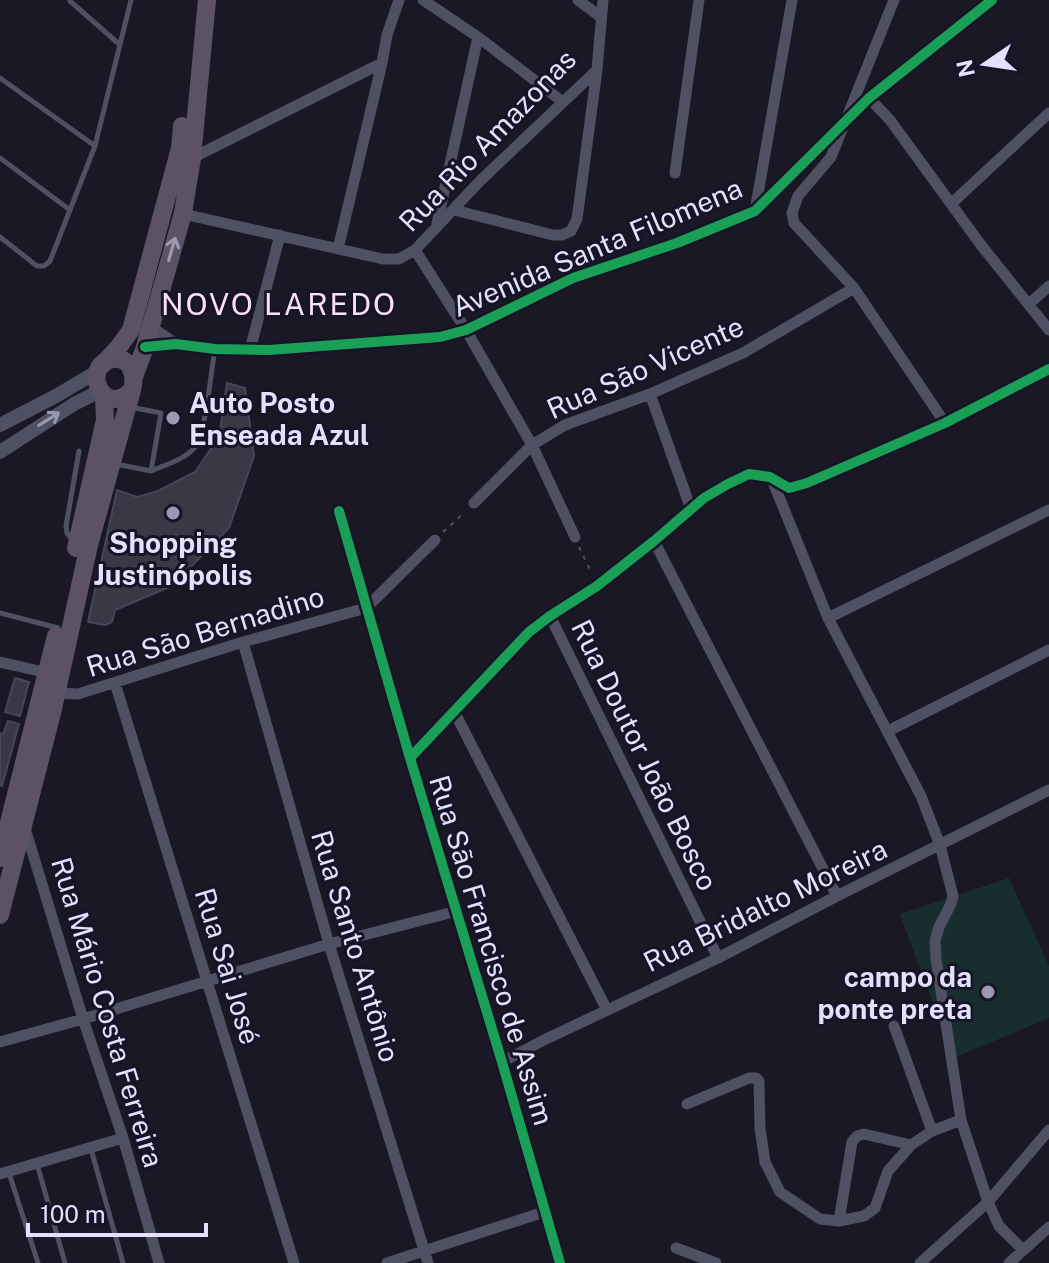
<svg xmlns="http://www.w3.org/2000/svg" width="1049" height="1263" font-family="'Public Sans',sans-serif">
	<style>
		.green { fill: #182e2e }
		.building { fill: #393845; stroke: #474556; stroke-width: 2 }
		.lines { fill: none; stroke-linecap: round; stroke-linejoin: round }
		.path { stroke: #4a545f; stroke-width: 2; stroke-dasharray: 4 6; stroke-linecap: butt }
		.service { stroke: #505063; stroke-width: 5 }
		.minor { stroke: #505063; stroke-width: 11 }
		.tertiary { stroke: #505063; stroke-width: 14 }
		.trunk { stroke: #5c5266; stroke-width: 18 }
		.cycleway-casing { stroke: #171428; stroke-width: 15 }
		.cycleway { stroke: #1a9f57; stroke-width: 10 }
		.oneway { stroke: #9f99b0 }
		.oneway2 { stroke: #9998af }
		.poi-dot { fill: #9c9ab0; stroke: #171428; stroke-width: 3 }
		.labels { text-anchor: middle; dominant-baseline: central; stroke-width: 6; stroke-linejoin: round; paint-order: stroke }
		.street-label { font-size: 28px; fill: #e2e0fb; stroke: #171428 }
		.poi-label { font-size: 28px; font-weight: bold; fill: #e2e0fb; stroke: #171428; text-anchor: start }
		.neighbourhood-label { font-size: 30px; letter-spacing: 2px; fill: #fbe2f3; stroke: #171428 }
	</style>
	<rect width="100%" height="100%" fill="#1a1824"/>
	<path class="green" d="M1009,878L1049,966V1018L953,1058L900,914Z"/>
	<path class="building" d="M227,383L245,388L254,456L229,528L172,586L115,610L112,622L105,625L88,622L117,490L137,497L158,491L195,472L219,437Z
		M15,678L29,682L20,716L5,712Z
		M8,721L19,724L2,786L0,785V733L3,734Z"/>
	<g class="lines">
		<path class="path" d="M443,532L465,512
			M579,547L592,574"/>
		<path class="service" d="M70,1L119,44
			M0,78L95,146
			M0,158L70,210
			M0,237L37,266H44L50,261L95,146L131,0
			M116,464L151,471L161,413L130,407
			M151,471C165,465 186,459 195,447C206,432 211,370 215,349
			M73,541L67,533L66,526L79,451
			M0,613L58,628
			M91,1149L123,1263
			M37,1164L65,1263
			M9,1173L38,1263"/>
		<path class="minor" d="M423,0L478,37L563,102
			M578,0L601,17
			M894,0L831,157L798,196L792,213L794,223L854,288L945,423
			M869,98L890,120L981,245L1049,330
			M192,158L382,63
			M675,173L699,0
			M952,203L1049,113
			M454,210L553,235H562L571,231L577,219L597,70L603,0
			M755,211L792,0
			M179,213L383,259H399L415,250L480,181L597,70
			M436,228L478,37
			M338,249L382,63L387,35L399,0
			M415,250L466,330L532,445L575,537
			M1029,304L1049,286
			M150,326L176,344
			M145,347L176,344L215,349L269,350L440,337L466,330L573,278L677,243L755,211L869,98L992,0
			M250,350L280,235
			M650,394L691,509
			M771,477L828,618L921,796L940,845L953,896L951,904L939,927L935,941L936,959L961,1120
			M474,503L532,445L565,425L650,394L743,353L854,288
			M339,511L410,758L502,1062L560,1263
			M654,541L837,896
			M550,616L718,958
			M828,618L1049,510
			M243,642L329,944L428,1263
			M0,662L48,673
			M115,683L294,1263
			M56,693L78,694L243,642L366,608L435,540
			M454,711L607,1010
			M888,731L1049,650
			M410,758L529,632L550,616L597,586L654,541L704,498L728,484L749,474L770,477L789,488L807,483L945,423L1049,369
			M25,828L83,1019L123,1138L159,1263
			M894,1026L932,1131
			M0,1042L83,1019L329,944L457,911
			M502,1062L546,1039L718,958L837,896L1049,790
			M687,1104L749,1078H756L759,1081L760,1128L765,1162L780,1192L820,1219L839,1221L864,1216L875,1208L888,1171L911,1145L932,1131L961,1120L988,1202L999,1226L1023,1250
			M0,1174L123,1138
			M839,1221L852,1142L857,1136L864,1134L911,1145
			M676,1248L716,1263
			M387,1263L544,1212
			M920,1263L988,1202L1049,1130
			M1009,1263L1049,1227"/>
		<path class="tertiary" d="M0,425L56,396L98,371
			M0,452L74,404L100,391"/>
		<path class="trunk" d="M103,364L118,348L131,330L180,148L182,126
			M134,377L145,347L183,213L192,158L207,0
			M76,548L105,420L104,395
			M0,858L56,636
			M0,915L52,713L89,545L132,390C136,375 131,356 112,359C80,366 103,420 132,390"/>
		<g class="cycleway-casing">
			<path id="cycleway" d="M145,347L176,344L215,349L269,350L440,337L466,330L573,278L677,243L755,211L869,98L992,0
				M339,511L410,758L502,1062L560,1263
				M410,758L529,632L550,616L597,586L654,541L704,498L728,484L749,474L770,477L789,488L807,483L945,423L1049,369"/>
		</g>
		<use href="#cycleway" class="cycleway"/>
	</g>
	<defs><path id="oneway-shaft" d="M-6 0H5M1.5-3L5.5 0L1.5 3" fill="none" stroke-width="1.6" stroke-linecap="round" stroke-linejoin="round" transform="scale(2)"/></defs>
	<use class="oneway" href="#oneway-shaft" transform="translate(172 249) rotate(-74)"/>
	<use class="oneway2" href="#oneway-shaft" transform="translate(49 419) rotate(-32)"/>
	<g class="poi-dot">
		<circle cx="173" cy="418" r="8"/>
		<circle cx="173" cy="513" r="8"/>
		<circle cx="988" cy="992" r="8"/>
	</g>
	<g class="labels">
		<g class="street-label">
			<text transform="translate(487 140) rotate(-46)">Rua Rio Amazonas</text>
			<text transform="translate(597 247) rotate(-23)">Avenida Santa Filomena</text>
			<text transform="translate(645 367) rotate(-24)">Rua São Vicente</text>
			<text transform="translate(205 631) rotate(-17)">Rua São Bernadino</text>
			<text transform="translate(645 755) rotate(64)">Rua Doutor João Bosco</text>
			<text transform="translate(765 905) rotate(-26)">Rua Bridalto Moreira</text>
			<text transform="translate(356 946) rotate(73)">Rua Santo Antônio</text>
			<text transform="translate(492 950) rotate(73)">Rua São Francisco de Assim</text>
			<text transform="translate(228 966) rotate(73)">Rua Sai José</text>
			<text transform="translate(108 1012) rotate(73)">Rua Mário Costa Ferreira</text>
		</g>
		<g class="poi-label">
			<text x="189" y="402">Auto Posto<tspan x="189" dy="32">Enseada Azul</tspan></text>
			<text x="173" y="542" text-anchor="middle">Shopping<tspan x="173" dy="32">Justinópolis</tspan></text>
			<text x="972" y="976" text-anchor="end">campo da<tspan x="972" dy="32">ponte preta</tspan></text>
		</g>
		<g class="neighbourhood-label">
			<text x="279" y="304">NOVO LAREDO</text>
		</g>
	</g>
	<g transform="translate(985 64) rotate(257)" stroke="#171428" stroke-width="6" paint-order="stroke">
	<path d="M0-6L14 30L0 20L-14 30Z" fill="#e2e0fb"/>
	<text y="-12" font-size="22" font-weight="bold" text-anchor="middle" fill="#e2e0fb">N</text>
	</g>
	<path d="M28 1223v12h178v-12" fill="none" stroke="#e2e0fb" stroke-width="4"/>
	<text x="40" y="1223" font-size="24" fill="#e2e0fb" stroke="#171428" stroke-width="6" paint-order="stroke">100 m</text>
</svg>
